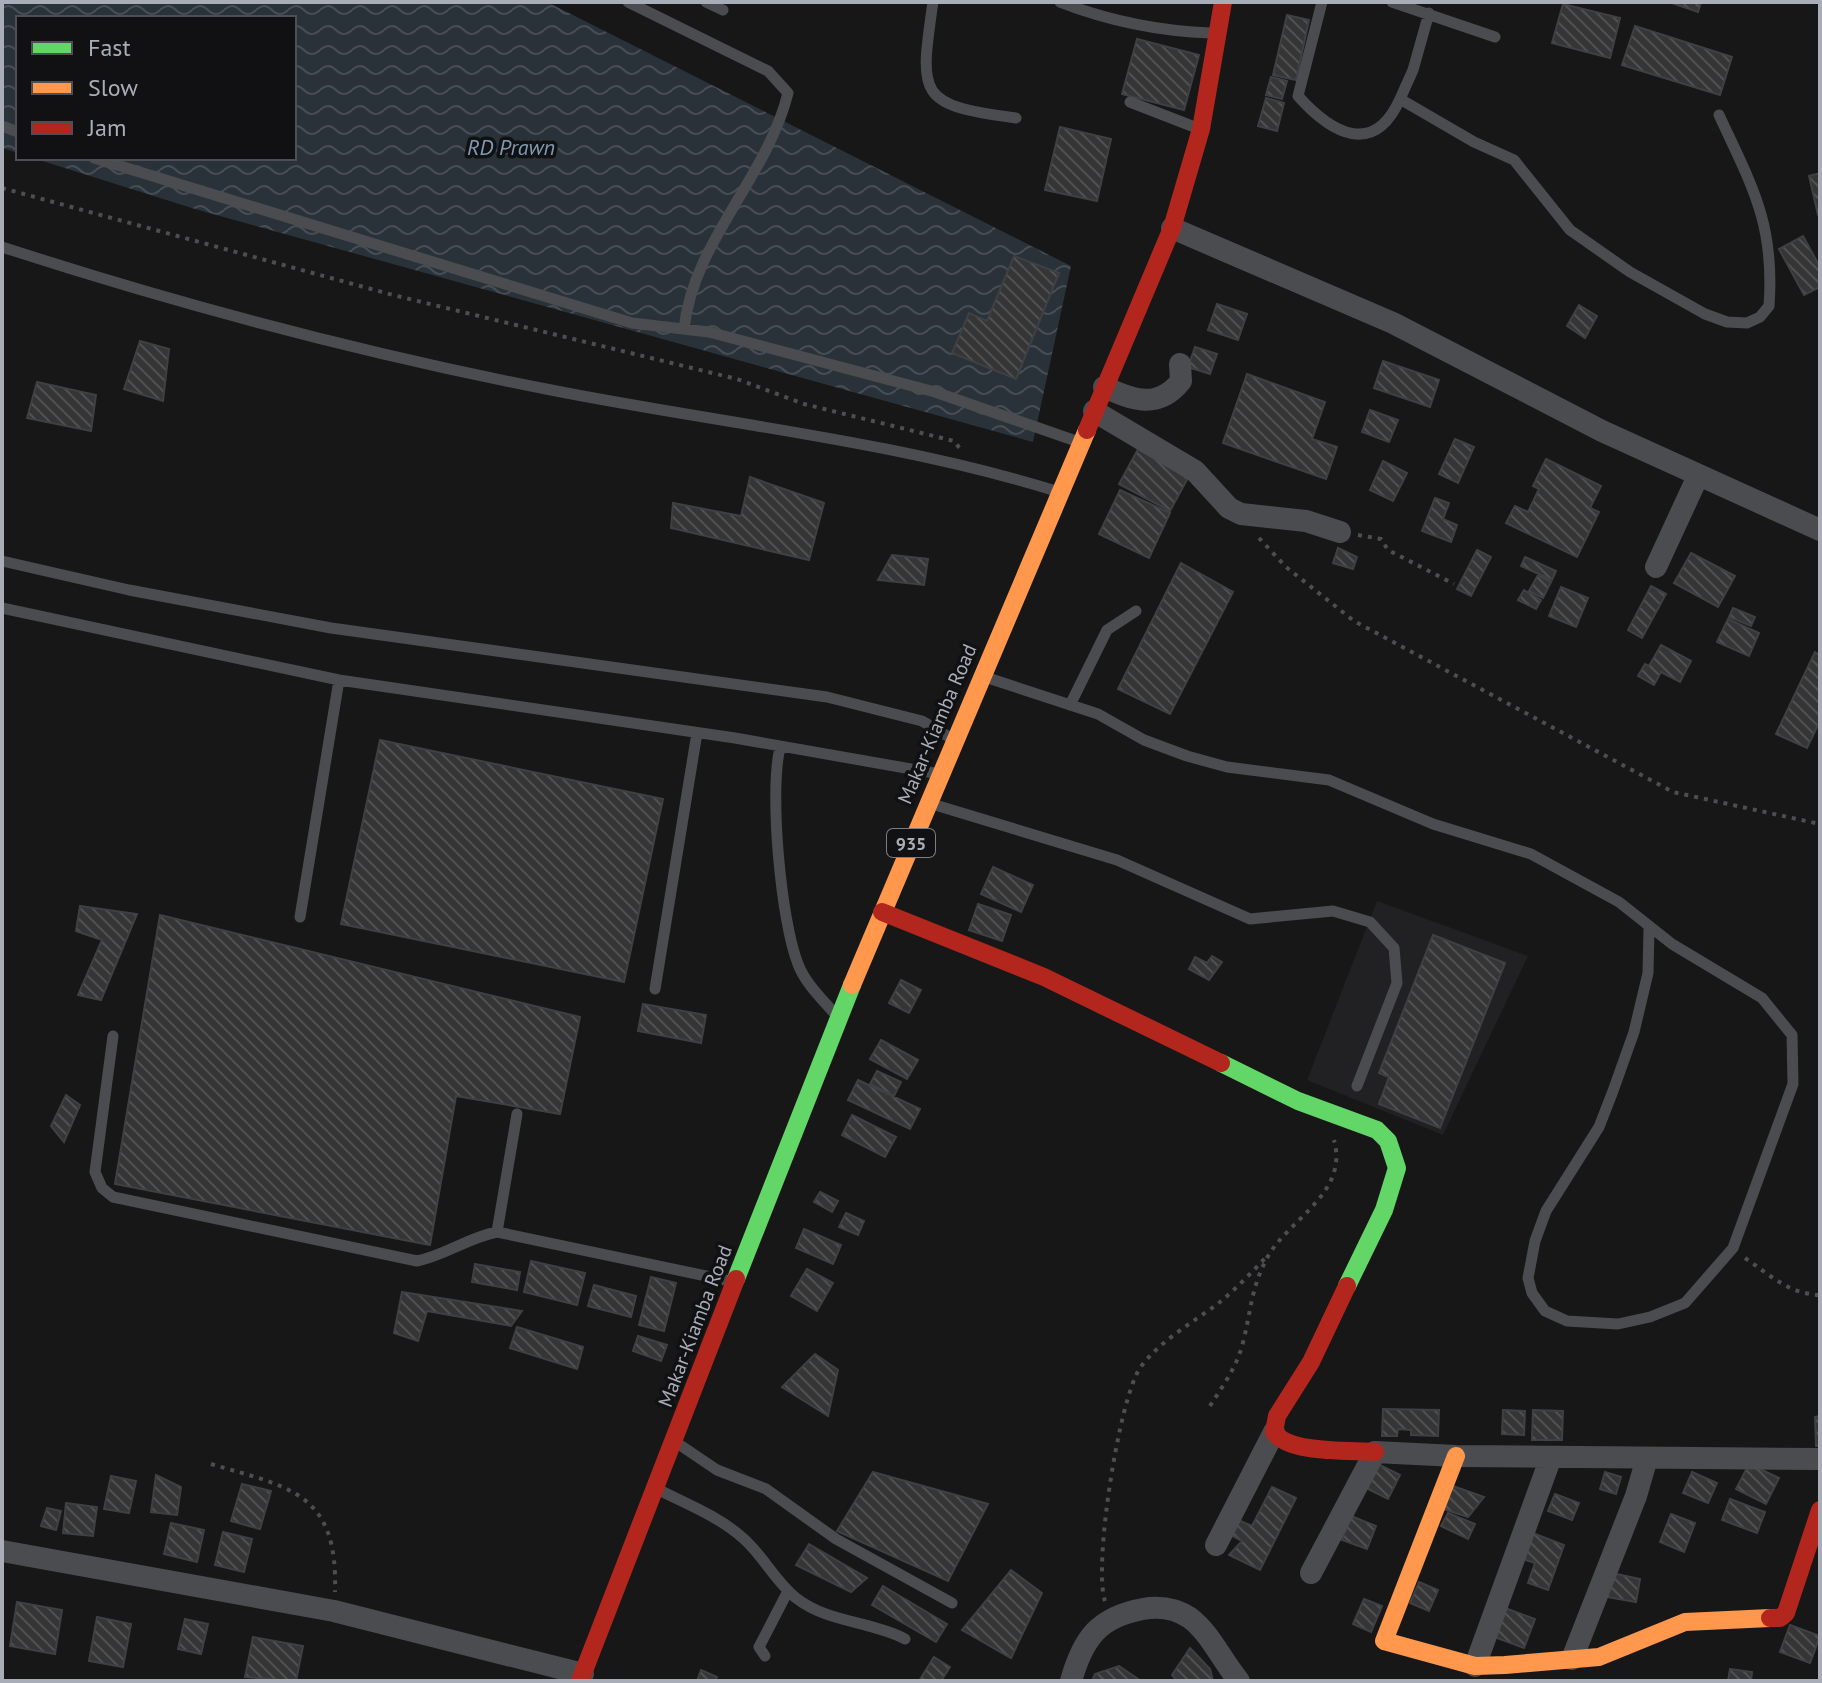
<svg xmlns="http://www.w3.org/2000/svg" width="1822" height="1683" font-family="'PT Sans',sans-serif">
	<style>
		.built { fill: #212123 }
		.water { fill: url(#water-waves) }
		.building { fill: url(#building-back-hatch); stroke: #3f4043; stroke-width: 2 }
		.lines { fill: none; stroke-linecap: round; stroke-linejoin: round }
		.path { stroke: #4d4e52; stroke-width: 4; stroke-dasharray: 4 6; stroke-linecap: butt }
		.lane { stroke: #4b4c50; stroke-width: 11 }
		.street { stroke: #4b4c50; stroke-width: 22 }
		.fast { stroke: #63d668; stroke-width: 18 }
		.slow { stroke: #ff974d; stroke-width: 18 }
		.jam { stroke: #b3261e; stroke-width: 18 }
		.labels { text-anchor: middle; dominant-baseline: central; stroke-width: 7; stroke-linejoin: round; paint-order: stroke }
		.shield { fill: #111113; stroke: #7b7e86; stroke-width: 2 }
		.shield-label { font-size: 18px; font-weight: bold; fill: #a8adb8 }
		.street-label { font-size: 20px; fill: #a8adb8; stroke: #111113 }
		.water-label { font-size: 22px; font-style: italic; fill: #7f9bb3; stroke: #111113 }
	</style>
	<defs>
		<pattern id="water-waves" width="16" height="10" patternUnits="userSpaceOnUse" patternTransform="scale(2)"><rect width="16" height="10" fill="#2a3239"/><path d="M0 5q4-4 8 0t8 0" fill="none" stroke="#464d54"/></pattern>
		<pattern id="building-back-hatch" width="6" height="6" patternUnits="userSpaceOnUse" patternTransform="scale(2)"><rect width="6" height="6" fill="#353536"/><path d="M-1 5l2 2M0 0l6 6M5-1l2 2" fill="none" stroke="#4f5051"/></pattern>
	</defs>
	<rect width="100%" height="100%" fill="#171717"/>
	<path class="built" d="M1377,901L1528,956L1443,1135L1307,1080Z"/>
	<path class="water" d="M2,2H547L1071,266L1033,442L195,209L33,158H294V18H18V153L2,148Z"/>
	<path class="building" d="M1669,2H1701L1698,12Z
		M1563,4L1620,18L1610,58L1552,43Z
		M1287,15L1309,20L1296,80L1273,75Z
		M1635,26L1732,57L1720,95L1622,65Z
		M1137,39L1199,55L1184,110L1122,94Z
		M1271,77L1287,81L1282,99L1266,95Z
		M1266,98L1284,103L1277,131L1258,126Z
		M1060,127L1111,139L1097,201L1045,190Z
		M1820,173V215H1818L1809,176Z
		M1803,236L1820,267V287L1804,295L1779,249Z
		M1014,256L1059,273L1016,379L952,353L969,313L987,321Z
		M1217,304L1247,314L1238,340L1208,330Z
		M1579,305L1597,316L1585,338L1567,326Z
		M140,341L169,349L163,401L124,389Z
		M1195,347L1217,354L1210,374L1188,367Z
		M1383,361L1439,380L1430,407L1374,388Z
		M1247,374L1325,402L1312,439L1337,447L1326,479L1223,443Z
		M37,382L96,395L91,431L27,418Z
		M1370,410L1398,420L1389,442L1362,432Z
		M1455,439L1474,447L1458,483L1439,474Z
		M1138,449L1189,476L1170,511L1119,484Z
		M1546,459L1601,486L1590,508L1599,512L1577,557L1506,523L1515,506L1528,512L1539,489L1533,486Z
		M1383,461L1407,473L1393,501L1370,490Z
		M750,477L824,503L809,560L671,528L673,503L741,516Z
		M1120,490L1170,513L1149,558L1099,534Z
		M1435,498L1449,503L1443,519L1457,525L1451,542L1422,531Z
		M1338,548L1357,557L1353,569L1333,563Z
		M1477,550L1491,557L1471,596L1457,589Z
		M1691,553L1735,576L1718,607L1674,583Z
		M892,555L928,559L924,585L878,580Z
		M1525,557L1556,571L1552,580L1521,566Z
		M1181,563L1233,592L1170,714L1118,689Z
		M1538,575L1551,582L1543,598L1529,591Z
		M1651,586L1666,594L1642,638L1628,630Z
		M1561,587L1588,598L1576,627L1549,616Z
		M1524,590L1541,600L1536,609L1518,600Z
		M1733,608L1755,617L1751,626L1729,617Z
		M1728,619L1759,633L1749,656L1717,642Z
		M1661,645L1691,661L1680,682L1661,672L1654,685L1638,676L1645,664L1649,666Z
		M1815,652L1820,655V721L1807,748L1776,734Z
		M380,740L663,799L624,982L341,924Z
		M993,867L1033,885L1021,912L981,894Z
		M978,904L1011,915L1002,941L969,930Z
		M80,906L137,914L101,1000L78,995L102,940L76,931Z
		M160,915L580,1017L560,1114L456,1096L430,1245L115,1184Z
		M1433,935L1505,963L1440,1128L1379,1104L1389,1077L1379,1073Z
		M1212,956L1222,962L1209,980L1189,969L1195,957L1207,963Z
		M901,980L921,990L909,1013L889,1003Z
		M643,1004L706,1015L701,1043L638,1031Z
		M881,1040L918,1060L907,1079L870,1059Z
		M877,1071L901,1082L894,1096L870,1084Z
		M858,1080L920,1109L910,1129L848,1100Z
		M66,1095L80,1105L64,1142L51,1126Z
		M852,1115L896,1137L885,1157L842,1135Z
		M820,1192L838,1201L832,1212L814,1202Z
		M846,1213L864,1221L858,1235L839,1227Z
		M804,1229L841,1245L833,1264L796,1248Z
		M531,1261L585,1273L577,1305L524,1292Z
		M475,1264L520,1272L517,1290L472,1282Z
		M807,1269L833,1283L817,1311L791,1296Z
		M651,1277L676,1283L664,1331L639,1325Z
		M594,1285L636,1296L631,1317L588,1306Z
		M402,1292L522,1311L511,1326L427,1311L418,1341L394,1333Z
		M517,1327L583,1347L577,1369L510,1348Z
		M638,1336L667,1345L661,1361L633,1351Z
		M815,1354L838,1370L828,1416L782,1387Z
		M1383,1409L1439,1410L1438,1436L1411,1435V1430L1398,1429L1397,1436H1382Z
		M1503,1410L1525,1411L1524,1435L1502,1434Z
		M1533,1410L1563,1411L1562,1440H1532Z
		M1820,1416V1446H1816L1815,1417Z
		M1376,1463L1400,1475L1388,1499L1364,1487Z
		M1749,1464L1779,1478L1766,1504L1736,1489Z
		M873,1472L988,1504L948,1581L837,1531Z
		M1605,1472L1621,1477L1616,1494L1600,1489Z
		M1692,1472L1717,1483L1708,1503L1683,1493Z
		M156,1475L181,1487L177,1515L151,1512Z
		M111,1476L136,1481L129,1513L104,1509Z
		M242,1484L271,1491L260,1529L231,1521Z
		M1453,1486L1484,1497L1468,1517L1443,1509Z
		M1272,1487L1296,1498L1260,1570L1229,1555L1242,1541L1229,1534L1236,1519L1252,1526Z
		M1555,1494L1579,1503L1572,1520L1548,1511Z
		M1730,1499L1765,1512L1757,1533L1722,1520Z
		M66,1503L97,1507L93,1536L63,1533Z
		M47,1508L61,1511L56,1530L41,1526Z
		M1448,1513L1475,1524L1468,1539L1441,1526Z
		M1671,1514L1695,1523L1684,1552L1660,1542Z
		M1351,1516L1376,1526L1367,1549L1342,1540Z
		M171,1523L204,1530L197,1562L164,1554Z
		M223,1532L252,1539L244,1572L215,1565Z
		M1530,1532L1564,1545L1548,1590L1528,1583L1535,1563L1520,1558Z
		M809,1544L867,1578L851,1592L796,1565Z
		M1011,1570L1042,1593L1011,1658L962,1630Z
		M1612,1573L1640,1579L1636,1602L1607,1597Z
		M1419,1582L1438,1590L1429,1611L1410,1603Z
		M883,1586L947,1624L936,1642L872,1605Z
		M1364,1599L1382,1606L1371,1632L1353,1624Z
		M17,1602L62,1610L55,1654L10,1646Z
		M1505,1608L1535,1619L1524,1648L1494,1637Z
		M97,1617L131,1624L123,1667L89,1661Z
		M185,1619L208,1624L201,1654L178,1649Z
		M1790,1625L1820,1636L1810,1663L1780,1652Z
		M253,1637L303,1646L296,1681L245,1677Z
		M1190,1648L1210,1669L1213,1681H1177L1172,1675Z
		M934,1657L950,1667L941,1681H919Z
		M1119,1666L1141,1681H1092L1095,1674Z
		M1730,1669L1752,1672L1751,1681H1728Z
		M701,1670L717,1677L715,1681H697Z"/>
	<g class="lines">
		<path class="path" d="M2,188L393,295L737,379L804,404L954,441L961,450
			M1358,535L1381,539L1388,550L1454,584
			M1259,538L1286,567L1354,621L1673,792L1820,824
			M1745,1258C1770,1275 1789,1294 1820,1295
			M1210,1406C1222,1387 1236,1368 1242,1346C1251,1314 1250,1290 1267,1258C1288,1219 1349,1194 1334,1140
			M211,1464C292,1488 338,1493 335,1592
			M1105,1601C1093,1566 1119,1399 1140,1368C1159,1341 1194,1322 1220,1302C1237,1288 1253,1271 1268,1255"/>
		<path class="lane" d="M628,2L768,71L788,93C767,178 693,242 684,329
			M706,2L723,10
			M933,2C919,97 918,105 1016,118
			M1060,2C1109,21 1158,31 1211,33
			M1322,2L1298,96C1332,134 1374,157 1400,99
			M1392,2L1495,37
			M1429,13L1413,70L1400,99L1474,142L1514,160L1570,230L1630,272L1705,314L1727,322L1747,323L1760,317L1769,306C1775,224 1752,186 1719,115
			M1130,102L1197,128
			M2,126L18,132
			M94,158L632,323L709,332L935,392L1076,441
			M2,247C181,305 362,353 546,389C716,423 891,440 1056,491
			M2,561L129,590L331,628L827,697L922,721L951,738
			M2,608L339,680L735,738L934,773
			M988,678L1098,714L1144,740L1187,756L1227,767L1329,780L1433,824L1531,854L1619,902L1672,944L1762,998L1792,1035L1793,1084L1733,1248L1685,1303L1650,1317L1618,1324L1567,1321L1545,1311L1532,1293L1528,1278L1535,1241L1546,1211L1599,1127L1613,1091L1634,1032L1648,973L1649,928
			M1070,705L1107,630L1136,611
			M780,748C769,791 781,922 798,964C805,983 822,999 835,1014
			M932,804L1117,860L1250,919L1333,911L1370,922L1394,948L1397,983L1357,1086
			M300,917L339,680
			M655,989L697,733
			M113,1036L95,1172L102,1188L113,1197L417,1261C446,1255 467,1238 497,1232L730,1281
			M497,1232L517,1114
			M677,1443L717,1470L766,1489L836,1539L952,1603
			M659,1490C687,1504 720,1517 744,1539C764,1557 775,1581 796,1598C828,1623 871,1621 905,1639
			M765,1656L759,1647L788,1591"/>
		<path class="street" d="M1172,228L1393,323L1602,431L1820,530
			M1104,387C1133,400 1158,410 1181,381L1180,364
			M1094,411L1195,471L1229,508L1241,514L1306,521L1340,532
			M1656,567L1698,476
			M1216,1545L1274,1432
			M2,1551L334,1611L583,1674
			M1311,1573L1375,1452L1456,1456L1820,1459
			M1572,1659L1636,1496L1647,1458
			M1475,1666L1551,1457
			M1071,1681C1083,1638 1099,1617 1143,1609C1160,1606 1175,1608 1190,1618C1211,1634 1222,1661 1239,1681"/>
		<path class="fast" d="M1221,1063L1298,1101L1377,1130L1388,1141L1397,1168L1384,1210L1347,1286
			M736,1279L852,985"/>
		<path class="slow" d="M852,985L1087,430
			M1456,1456L1384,1641L1475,1666L1505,1665L1599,1657L1685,1622L1770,1618"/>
		<path class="jam" d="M1087,430L1172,228L1201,129L1223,2
			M882,912L1044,977L1221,1063
			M1347,1286L1311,1362L1277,1416L1274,1432C1289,1454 1349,1450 1375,1452
			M1770,1618H1780L1786,1613L1820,1510
			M580,1681L736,1279"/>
	</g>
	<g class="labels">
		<rect class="shield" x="887" y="829" width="48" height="28" rx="6"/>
		<g class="shield-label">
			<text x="911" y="843">935</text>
		</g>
		<g class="street-label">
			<text transform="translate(937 724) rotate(-67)">Makar-Kiamba Road</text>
			<text transform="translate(695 1326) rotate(-69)">Makar-Kiamba Road</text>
		</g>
		<g class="water-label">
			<text x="511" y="147">RD Prawn</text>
		</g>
	</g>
	<rect width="1822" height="1683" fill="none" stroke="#a8adb8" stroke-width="8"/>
	<rect x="16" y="16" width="280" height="144" fill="#111113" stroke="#4d4f55" stroke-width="2"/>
	<rect x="32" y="42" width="40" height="12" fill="#63d668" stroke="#4d4f55" stroke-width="2"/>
	<text x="88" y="56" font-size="24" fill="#a8adb8">Fast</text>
	<rect x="32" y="82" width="40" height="12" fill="#ff974d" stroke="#4d4f55" stroke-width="2"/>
	<text x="88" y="96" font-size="24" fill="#a8adb8">Slow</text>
	<rect x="32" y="122" width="40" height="12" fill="#b3261e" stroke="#4d4f55" stroke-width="2"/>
	<text x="88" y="136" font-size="24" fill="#a8adb8">Jam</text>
</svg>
